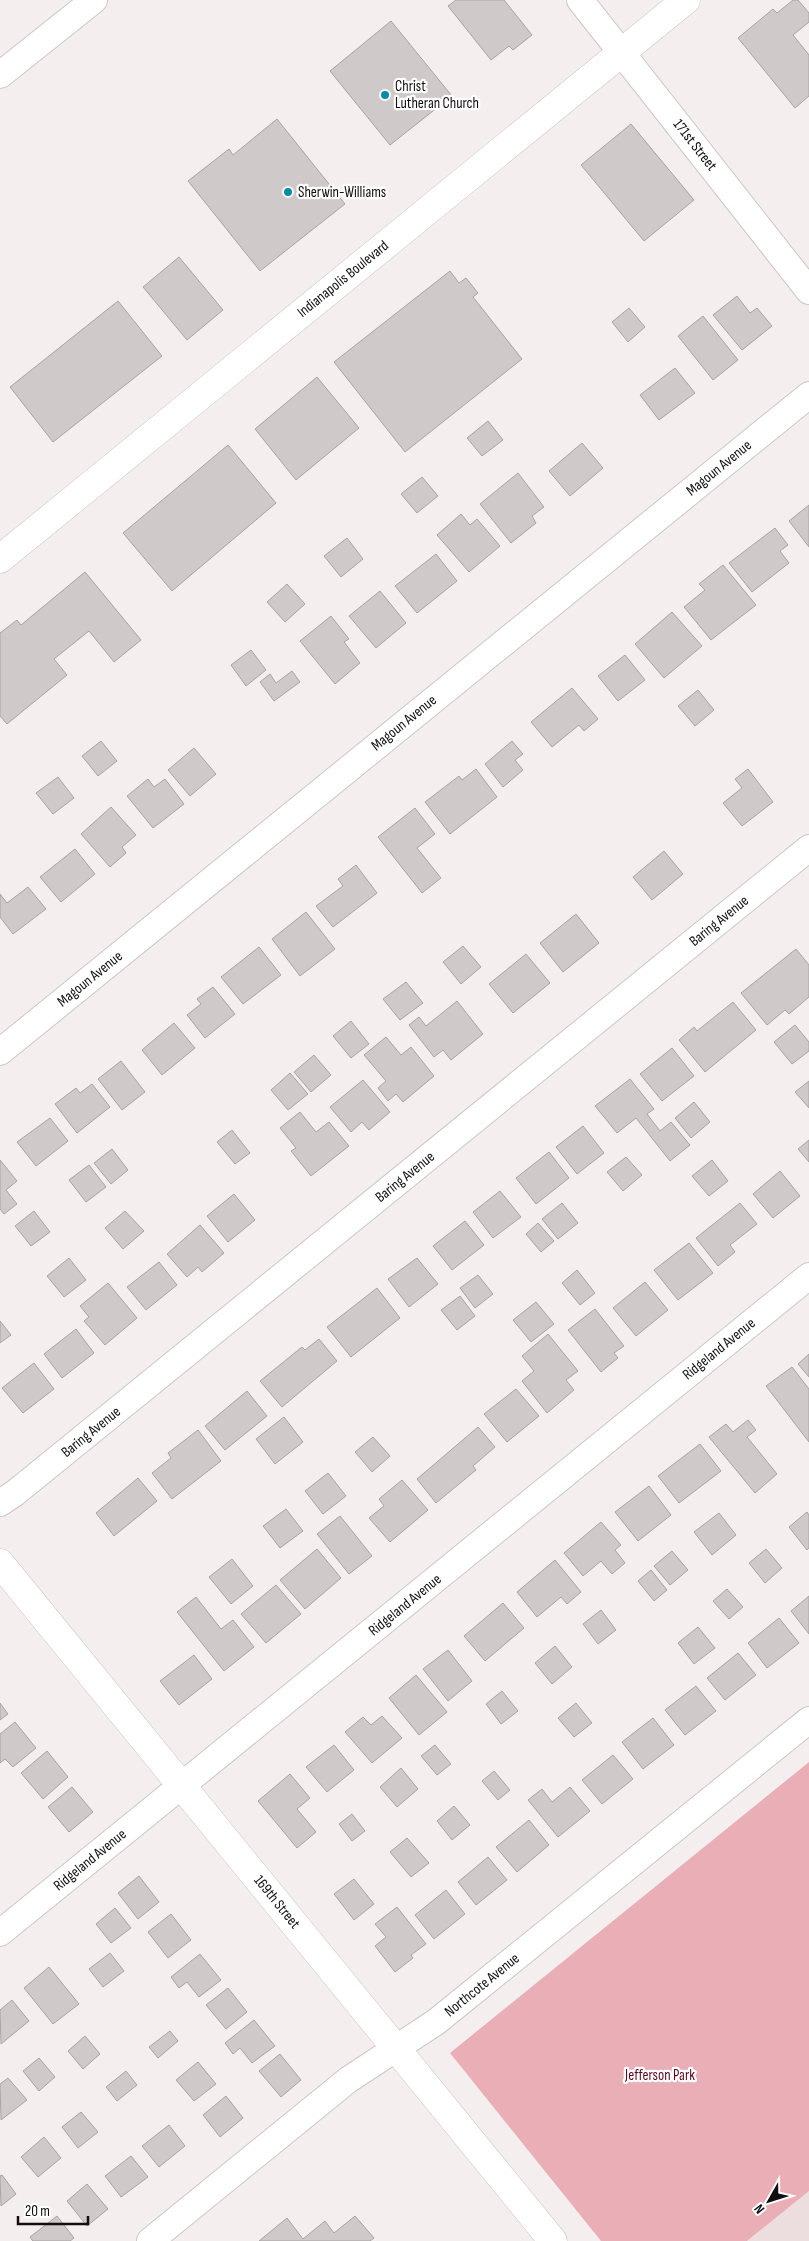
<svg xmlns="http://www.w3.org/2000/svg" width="809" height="2241" font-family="'Sofia Sans Condensed',sans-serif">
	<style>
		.built { fill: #ecdedf }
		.green { fill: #eaafb6 }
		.building { fill: #cfc9c9; stroke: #a9a3a4 }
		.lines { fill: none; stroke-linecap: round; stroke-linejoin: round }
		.minor-casing { stroke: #cdc7c7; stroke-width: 28 }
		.tertiary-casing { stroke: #cdc7c7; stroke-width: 29 }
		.primary-casing { stroke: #cdc7c7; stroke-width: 29 }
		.minor { stroke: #fff; stroke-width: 26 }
		.tertiary { stroke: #fff; stroke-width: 28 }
		.primary { stroke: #fff; stroke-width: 28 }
		.poi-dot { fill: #048cab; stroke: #fff; stroke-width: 2 }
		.labels { text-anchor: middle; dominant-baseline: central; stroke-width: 4.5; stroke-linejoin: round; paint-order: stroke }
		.poi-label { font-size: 15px; fill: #100e0f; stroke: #fff; text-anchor: start }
		.street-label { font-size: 15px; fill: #100e0f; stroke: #fff }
		.park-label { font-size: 15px; fill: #580921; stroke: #fff }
	</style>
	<rect width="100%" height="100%" fill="#f4eeef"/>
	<path class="built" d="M809,2191V2241H747Z"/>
	<path class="green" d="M809,1762V2191L747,2241H601L450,2053Z"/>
	<path class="building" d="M456,0H504L532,35L513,50L509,46L491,60L448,6Z
		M793,0H798L809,13V22L793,35L809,55V96L795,108L738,38L773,9L777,13Z
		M391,21L452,96L390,145L330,71Z
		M277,119L345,204L260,271L188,181L229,149L233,155Z
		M631,124L694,200L644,241L581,165Z
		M179,257L223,310L187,340L143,287Z
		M450,271L459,283L466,278L478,293L473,297L522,359L405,452L334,362Z
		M737,296L750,313L757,308L772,326L742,350L713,315Z
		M118,301L162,356L53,442L10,387Z
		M629,308L645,327L628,342L612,322Z
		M703,316L738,360L713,380L678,336Z
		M675,368L695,393L659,420L640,395Z
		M317,377L359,428L296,480L255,429Z
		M488,421L503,440L482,456L467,438Z
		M582,443L603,468L570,496L549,471Z
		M228,445L276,503L172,591L123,533Z
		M518,473L544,507L532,516L536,523L511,543L480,504Z
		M422,477L438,496L417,513L401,494Z
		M809,505V547L789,521Z
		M461,514L470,525L477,519L500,546L469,572L437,535Z
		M775,528L788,545L780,551L789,563L752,592L729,563Z
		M347,538L363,559L341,577L324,556Z
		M436,554L457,581L417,613L395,586Z
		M723,565L756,605L711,640L684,607L705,590L699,584Z
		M85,572L141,640L114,662L89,631L54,659L67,675L7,724L0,716V633L17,620L21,625Z
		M287,584L305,604L285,622L267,602Z
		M380,591L406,623L376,648L349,616Z
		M672,612L702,646L664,678L635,644Z
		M331,616L349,639L344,642L360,663L335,684L300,641Z
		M251,650L266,670L246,686L231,665Z
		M625,655L645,680L618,701L598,676Z
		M292,671L300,682L274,701L260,682L270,674L276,683Z
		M572,688L598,719L584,731L579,725L552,747L531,722Z
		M698,690L714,710L695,726L678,706Z
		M101,741L117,761L98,776L82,756Z
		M512,741L523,754L515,760L523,770L503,787L485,764Z
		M194,748L216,774L190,796L168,770Z
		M476,769L497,797L450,834L425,802L459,776L462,780Z
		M748,769L773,802L742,826L723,803L742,788L735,779Z
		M58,777L74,798L53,814L36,793Z
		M148,779L154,787L165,779L184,804L153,828L127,796Z
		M111,807L136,835L122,847L126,853L110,867L81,834Z
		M415,808L435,834L417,848L441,878L422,893L378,837Z
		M75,849L95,874L61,902L40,877Z
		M664,851L683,874L652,900L633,877Z
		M356,865L377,893L333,927L316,906L343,886L338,879Z
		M28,887L46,909L13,934L0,917V894L7,903Z
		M306,912L335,949L300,976L272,939Z
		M576,914L599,943L563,972L540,943Z
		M463,946L481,967L461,984L443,962Z
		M259,947L281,975L243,1004L221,977Z
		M796,949L809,965V997L789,1014L785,1010L767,1025L741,993Z
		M526,954L550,983L513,1013L489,984Z
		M406,982L423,1003L400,1020L383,999Z
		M213,987L235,1014L205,1038L187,1015L201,1004L197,999Z
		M457,1001L483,1034L451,1060L443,1050L434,1057L409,1025L419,1017L426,1026Z
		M733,1002L756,1030L705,1072L679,1040L694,1027L697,1031Z
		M351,1021L369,1044L351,1058L333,1036Z
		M174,1023L195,1048L162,1075L142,1050Z
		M795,1025L809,1042V1051L792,1064L774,1042Z
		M386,1037L401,1055L411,1047L434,1076L403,1102L396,1094L388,1101L378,1088L386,1081L364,1055Z
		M672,1048L694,1076L662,1101L640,1074Z
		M314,1055L331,1075L311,1092L294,1072Z
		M121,1061L145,1092L122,1110L98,1079Z
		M290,1073L308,1094L288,1110L271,1090Z
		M630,1079L654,1109L647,1114L660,1131L671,1122L690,1145L670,1161L636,1118L617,1133L595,1106Z
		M363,1080L390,1112L369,1130L362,1122L351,1132L330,1107Z
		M809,1081V1108L795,1092Z
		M92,1084L110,1107L77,1133L55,1104L76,1088L80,1093Z
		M694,1102L710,1122L691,1138L675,1118Z
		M300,1112L316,1132L329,1122L349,1146L311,1176L291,1151L296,1148L280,1128Z
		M50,1118L68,1141L36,1166L17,1142Z
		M583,1126L604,1153L577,1174L556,1147Z
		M232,1130L250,1153L235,1164L217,1142Z
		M809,1140V1162L798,1149Z
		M112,1149L128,1170L111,1184L94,1163Z
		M549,1152L569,1178L536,1204L516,1178Z
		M626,1157L642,1175L623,1191L607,1172Z
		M0,1160L17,1181L6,1190L17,1204L4,1214L0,1209Z
		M712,1160L728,1181L709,1196L692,1176Z
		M89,1165L106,1187L86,1202L69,1180Z
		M780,1171L800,1196L773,1218L753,1194Z
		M500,1191L521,1217L493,1238L473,1212Z
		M234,1194L255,1220L228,1242L207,1216Z
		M562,1203L578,1223L558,1239L542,1219Z
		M740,1203L757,1224L730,1245L735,1252L718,1266L696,1238Z
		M34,1211L50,1232L31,1246L15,1226Z
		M125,1211L144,1231L123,1249L105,1228Z
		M465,1221L484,1245L452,1270L433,1246Z
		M538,1223L554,1241L541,1252L526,1234Z
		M200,1225L224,1253L202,1272L198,1267L187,1277L167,1254Z
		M689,1243L713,1273L678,1300L654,1270Z
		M69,1258L86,1280L64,1297L47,1276Z
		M417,1258L438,1284L409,1307L388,1279Z
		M159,1262L177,1285L146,1310L127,1287Z
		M577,1270L595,1293L580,1305L562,1283Z
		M478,1275L493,1294L475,1308L460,1288Z
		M645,1282L668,1310L636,1336L613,1308Z
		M108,1283L137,1318L105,1345L84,1321L89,1317L80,1306Z
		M377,1288L400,1318L351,1357L327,1327Z
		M460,1296L475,1316L457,1330L441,1310Z
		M536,1302L554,1324L531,1342L513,1320Z
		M595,1309L624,1346L614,1353L618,1358L601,1372L568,1330Z
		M0,1321L11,1335L0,1343Z
		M76,1329L94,1353L62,1378L44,1354Z
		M548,1334L578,1371L566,1380L574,1390L547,1413L522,1381L534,1371L522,1356Z
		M319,1339L337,1361L282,1407L260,1381L302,1347L305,1350Z
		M809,1354V1377L798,1364Z
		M34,1363L54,1389L23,1413L2,1388Z
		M792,1367L809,1389V1442L766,1386Z
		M516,1389L539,1416L507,1442L484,1414Z
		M247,1391L267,1416L225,1450L205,1426Z
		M284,1417L303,1442L275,1464L256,1439Z
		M748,1420L756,1430L747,1437L777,1474L755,1493L709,1437L726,1424L733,1432Z
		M478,1427L495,1447L473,1466L476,1470L436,1503L417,1479Z
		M198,1430L221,1461L172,1499L152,1473L171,1458L168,1453Z
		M373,1437L390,1456L372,1472L355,1452Z
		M700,1444L721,1471L679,1503L658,1476Z
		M328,1473L346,1496L323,1514L305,1491Z
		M138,1478L157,1501L114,1536L96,1513Z
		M402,1480L428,1510L390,1542L369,1518L384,1506L379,1499Z
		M649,1486L671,1515L638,1541L615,1512Z
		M286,1509L303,1531L280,1548L263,1526Z
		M807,1512L809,1515V1548L807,1550L789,1527Z
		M719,1513L736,1535L712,1555L694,1532Z
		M340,1516L372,1556L349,1574L317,1534Z
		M601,1522L621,1545L615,1550L625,1563L612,1574L601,1561L583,1576L564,1553Z
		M317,1549L341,1578L305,1609L280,1580Z
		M766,1549L782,1568L765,1583L749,1563Z
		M672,1551L688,1570L670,1585L654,1566Z
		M232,1559L253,1586L231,1604L209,1577Z
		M555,1560L581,1592L567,1604L561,1597L537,1617L517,1592Z
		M651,1570L667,1590L654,1601L638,1581Z
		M276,1585L301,1614L266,1643L241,1614Z
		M727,1589L743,1607L729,1619L713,1601Z
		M809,1596V1634L791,1611Z
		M196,1597L221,1629L233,1620L254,1647L224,1671L177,1612Z
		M503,1603L524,1628L485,1661L464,1636Z
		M601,1610L616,1630L598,1644L583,1624Z
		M779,1618L799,1643L767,1668L748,1643Z
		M698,1627L715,1648L694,1664L678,1643Z
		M555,1646L572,1667L552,1684L535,1663Z
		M448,1650L472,1681L448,1701L423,1669Z
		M738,1653L756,1675L725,1700L707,1678Z
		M194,1655L212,1679L179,1705L160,1681Z
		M416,1675L447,1712L419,1735L389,1698Z
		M696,1686L716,1711L685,1735L665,1710Z
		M502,1691L518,1711L501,1724L486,1704Z
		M0,1703L8,1714L0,1720Z
		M576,1703L592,1723L574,1737L558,1718Z
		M382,1716L402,1738L372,1763L345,1732L363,1717L371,1725Z
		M653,1718L674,1745L643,1769L622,1742Z
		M15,1722L36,1748L13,1767L5,1759L0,1763V1734Z
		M334,1745L354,1770L327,1792L306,1767Z
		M435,1745L451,1764L437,1775L421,1756Z
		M47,1751L68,1777L43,1799L21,1773Z
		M613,1755L633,1779L602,1804L582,1780Z
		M401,1768L418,1789L397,1807L380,1787Z
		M494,1771L510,1790L498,1800L482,1781Z
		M290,1774L310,1798L297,1809L316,1832L297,1848L258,1801Z
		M72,1787L93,1812L69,1832L48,1807Z
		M570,1787L590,1811L558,1837L528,1800L542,1789L552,1802Z
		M454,1806L470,1825L452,1840L437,1821Z
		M352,1814L365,1831L352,1841L339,1824Z
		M529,1820L549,1845L517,1872L496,1847Z
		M407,1838L429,1863L411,1877L390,1852Z
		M488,1857L507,1880L476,1905L458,1882Z
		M139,1876L159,1902L138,1919L118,1893Z
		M354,1879L374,1904L354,1920L334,1894Z
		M446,1890L465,1914L434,1939L415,1915Z
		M397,1907L426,1944L411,1955L413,1958L395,1972L375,1946L386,1937L375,1924Z
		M115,1908L131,1928L111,1943L96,1924Z
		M171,1914L191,1940L168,1958L148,1932Z
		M110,1953L124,1971L103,1987L89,1969Z
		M200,1954L221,1980L199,1997L187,1982L179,1988L171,1977Z
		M49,1967L79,2004L53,2024L24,1988Z
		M228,1988L247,2012L226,2029L206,2005Z
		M12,2000L29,2021L1,2044L0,2010Z
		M254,2020L275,2046L252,2063L240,2048L233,2054L225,2043Z
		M170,2031L178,2041L158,2058L149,2047Z
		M85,2036L100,2054L83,2069L68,2051Z
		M280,2054L301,2080L281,2097L259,2071Z
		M39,2058L55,2077L39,2091L23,2071Z
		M198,2062L216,2084L194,2101L176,2080Z
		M126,2071L137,2085L117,2101L106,2087Z
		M8,2078L27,2100L1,2120L0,2084Z
		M226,2096L243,2118L220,2137L203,2115Z
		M81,2112L98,2132L78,2148L62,2127Z
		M169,2125L185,2146L159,2167L142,2146Z
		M44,2137L61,2158L38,2177L21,2157Z
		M131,2156L148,2177L121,2197L105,2176Z
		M2,2175L16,2194L1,2206L0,2176Z
		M87,2184L108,2209L87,2226L67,2201Z
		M57,2216L74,2238L70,2241H33L30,2237Z
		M355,2216L374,2238L370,2241H259L287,2218L303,2239L325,2221L334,2233Z"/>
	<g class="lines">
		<g class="minor-casing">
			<path id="minor" d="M580,0L809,291
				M0,75L94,0
				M0,1052L809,395
				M0,1503L15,1493L809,848
				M0,1933L809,1276
				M150,2241L348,2080L436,2022L809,1720"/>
		</g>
		<g class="tertiary-casing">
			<path id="tertiary" d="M0,1563L553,2241"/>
		</g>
		<g class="primary-casing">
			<path id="primary" d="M0,559L686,0"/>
		</g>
		<use href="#minor" class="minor"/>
		<use href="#tertiary" class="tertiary"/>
		<use href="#primary" class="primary"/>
	</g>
	<g class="poi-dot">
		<circle cx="385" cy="95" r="5"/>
		<circle cx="288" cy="192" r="5"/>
	</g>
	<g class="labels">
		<g class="poi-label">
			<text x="395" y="86">Christ<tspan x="395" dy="17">Lutheran Church</tspan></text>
			<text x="298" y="192">Sherwin-Williams</text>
		</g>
		<g class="street-label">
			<text transform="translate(695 145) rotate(52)">171st Street</text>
			<text transform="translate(343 279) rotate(-39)">Indianapolis Boulevard</text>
			<text transform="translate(719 468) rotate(-39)">Magoun Avenue</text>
			<text transform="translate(404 723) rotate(-39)">Magoun Avenue</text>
			<text transform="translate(719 921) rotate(-39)">Baring Avenue</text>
			<text transform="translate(90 979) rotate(-39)">Magoun Avenue</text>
			<text transform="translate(405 1177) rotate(-39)">Baring Avenue</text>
			<text transform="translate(719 1349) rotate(-39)">Ridgeland Avenue</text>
			<text transform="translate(91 1432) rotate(-39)">Baring Avenue</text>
			<text transform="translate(405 1605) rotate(-39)">Ridgeland Avenue</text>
			<text transform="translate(90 1860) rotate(-39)">Ridgeland Avenue</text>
			<text transform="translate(277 1902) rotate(51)">169th Street</text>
			<text transform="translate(482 1985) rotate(-39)">Northcote Avenue</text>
		</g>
		<g class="park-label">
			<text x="660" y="2075">Jefferson Park</text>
		</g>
	</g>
	<g transform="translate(769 2201) rotate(231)" stroke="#ffffff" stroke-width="4" paint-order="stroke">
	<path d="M0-4L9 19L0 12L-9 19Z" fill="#100e0f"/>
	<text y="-8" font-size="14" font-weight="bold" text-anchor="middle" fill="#100e0f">N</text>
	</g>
	<path d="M18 2216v8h70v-8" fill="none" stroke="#100e0f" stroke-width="2.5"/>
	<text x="25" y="2216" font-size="15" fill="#100e0f" stroke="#ffffff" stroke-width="4" paint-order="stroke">20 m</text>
</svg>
